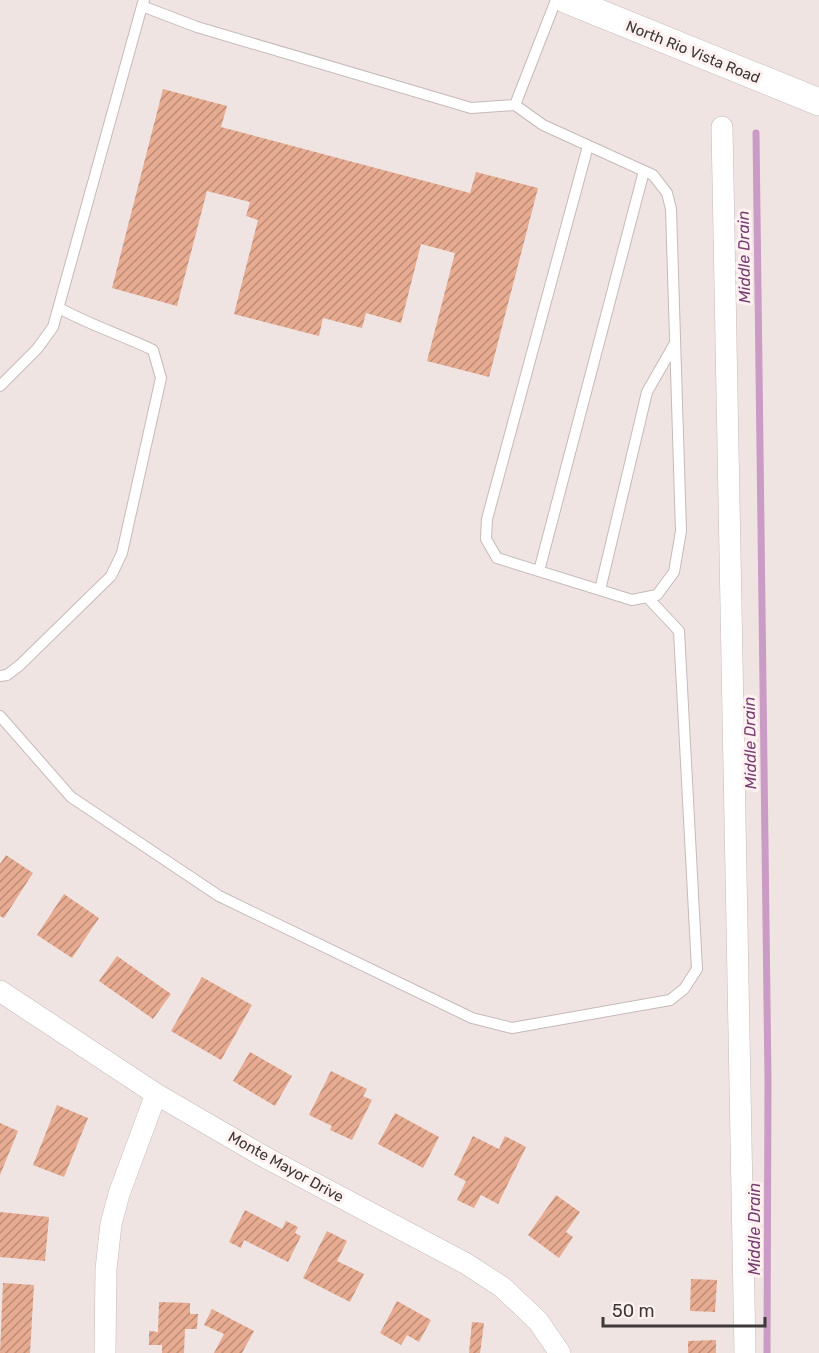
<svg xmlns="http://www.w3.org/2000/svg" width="819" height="1353" font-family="Rubik,sans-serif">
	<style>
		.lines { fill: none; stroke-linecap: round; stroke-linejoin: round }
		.stream { stroke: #ca9bc4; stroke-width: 7 }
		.building { fill: url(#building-hatch) }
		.service-casing { stroke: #c6bab9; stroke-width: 12 }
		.minor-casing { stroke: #c6bab9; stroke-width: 22 }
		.tertiary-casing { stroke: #c6bab9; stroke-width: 28 }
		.service { stroke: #fff; stroke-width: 10 }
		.minor { stroke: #fff; stroke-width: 21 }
		.tertiary { stroke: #fff; stroke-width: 27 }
		.labels { text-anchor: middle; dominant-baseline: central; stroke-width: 6; stroke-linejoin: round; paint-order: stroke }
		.street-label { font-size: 15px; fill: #3d3938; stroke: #fef1f0 }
		.water-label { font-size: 16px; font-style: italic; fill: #783d72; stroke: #fef1f0 }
	</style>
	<defs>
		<pattern id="building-hatch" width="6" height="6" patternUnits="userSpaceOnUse" patternTransform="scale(1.5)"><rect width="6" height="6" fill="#e6ab90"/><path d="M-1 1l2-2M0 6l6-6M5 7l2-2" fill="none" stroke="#bc8c77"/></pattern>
	</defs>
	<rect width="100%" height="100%" fill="#f0e4e3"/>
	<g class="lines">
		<path class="stream" d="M756,133L768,1080L767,1353"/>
	</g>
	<path class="building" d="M163,89L227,106L221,127L470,193L476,172L538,188L489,377L427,361L455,253L421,244L401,323L366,313L362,328L323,318L319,336L234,314L258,220L246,216L250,202L207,191L177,306L112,288Z
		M6,855L33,873L4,918L0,916V864Z
		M64,894L99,918L72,958L37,935Z
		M117,956L171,994L153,1019L99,981Z
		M202,977L252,1005L221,1060L171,1031Z
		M250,1052L292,1076L275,1106L233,1081Z
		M331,1071L367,1089L363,1096L372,1100L352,1140L330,1130L332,1126L309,1115Z
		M57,1105L88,1118L64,1177L33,1165Z
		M395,1113L439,1137L423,1168L378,1144Z
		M0,1123L18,1131L0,1175Z
		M473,1136L499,1149L505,1136L526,1147L498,1204L481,1195L474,1208L457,1200L466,1181L454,1175Z
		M556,1195L580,1212L566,1232L573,1237L559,1258L528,1235Z
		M245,1210L282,1229L286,1221L298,1227L295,1233L301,1236L288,1262L244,1240L241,1248L229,1242Z
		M0,1212L49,1217L45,1261L0,1257Z
		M327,1231L347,1241L337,1261L364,1274L350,1302L303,1278Z
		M691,1279L717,1280L715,1312L690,1311Z
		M3,1283L34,1285L30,1353H0Z
		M397,1301L431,1320L419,1342L407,1335L401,1345L380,1333Z
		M159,1302L190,1303V1314H198L197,1329H185L184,1353H162V1345H149V1331L158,1332Z
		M212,1309L254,1331L242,1353H214L224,1334L204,1325Z
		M472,1322L484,1323L480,1353H469Z
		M716,1340V1353H688V1341Z"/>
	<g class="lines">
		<g class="service-casing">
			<path id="service" d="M144,0L142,6L197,27L471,108L515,105L556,0
				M515,105L543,125L653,175L667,193L671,209L681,531L674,572L657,595L632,600L497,558L486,539L487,519L588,146
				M0,386L37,349L53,327L142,6
				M539,571L644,171
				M600,590L647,392L675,343
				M0,676L7,675L20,665L111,576L122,553L161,378L153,350C122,335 90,325 59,308
				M0,716L71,797L219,896L472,1018L512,1028L670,1000L684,989L697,969L679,631L647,597"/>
		</g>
		<g class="minor-casing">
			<path id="minor" d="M722,127L745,1353
				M0,991L156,1094L261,1155L465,1263L502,1287L538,1321L560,1353
				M105,1353L106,1269L111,1224L119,1194L156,1094"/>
		</g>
		<g class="tertiary-casing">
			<path id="tertiary" d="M567,0L819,102"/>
		</g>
		<use href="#service" class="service"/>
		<use href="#minor" class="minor"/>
		<use href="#tertiary" class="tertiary"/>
	</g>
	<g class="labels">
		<g class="street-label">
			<text transform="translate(693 52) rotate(22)">North Rio Vista Road</text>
			<text transform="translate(286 1167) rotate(29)">Monte Mayor Drive</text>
		</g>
		<g class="water-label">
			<text transform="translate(744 257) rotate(-91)">Middle Drain</text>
			<text transform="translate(750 743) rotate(-91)">Middle Drain</text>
			<text transform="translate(754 1229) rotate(-90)">Middle Drain</text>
		</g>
	</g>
	<path d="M603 1317v9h162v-9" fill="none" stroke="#3d3938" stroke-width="3"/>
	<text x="612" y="1317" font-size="18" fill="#3d3938" stroke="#fef1f0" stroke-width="4.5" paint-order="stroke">50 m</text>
</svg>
